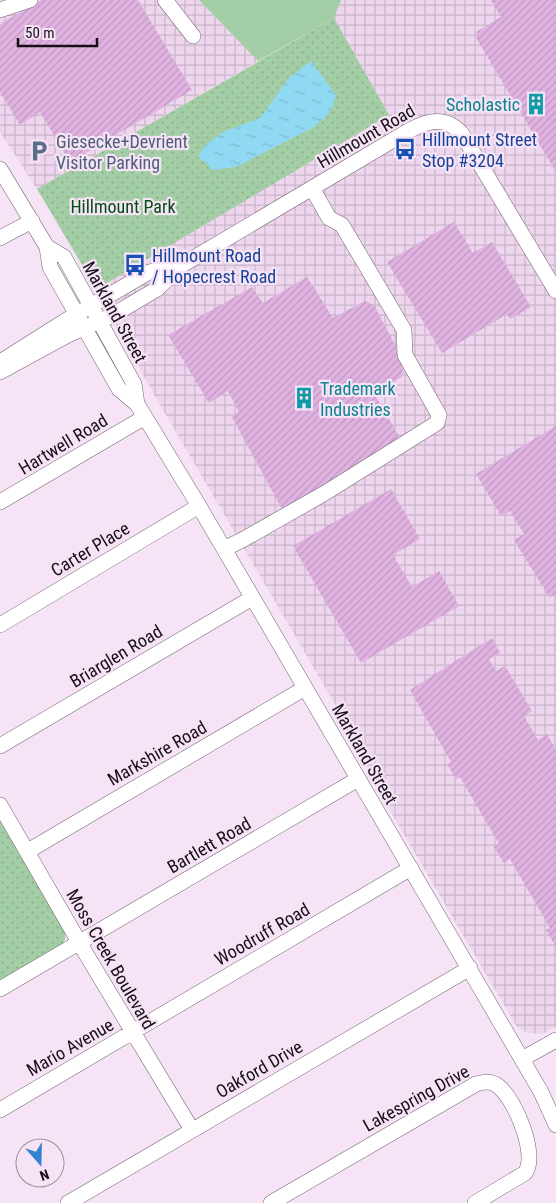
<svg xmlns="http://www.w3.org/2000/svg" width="556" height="1203" font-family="'Roboto Condensed',sans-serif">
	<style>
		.industrial { fill: url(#industrial-grid) }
		.grass { fill: #a3cda4 }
		.park { fill: url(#park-dots) }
		.water { fill: url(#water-ripples) }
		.building { fill: url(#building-hatch) }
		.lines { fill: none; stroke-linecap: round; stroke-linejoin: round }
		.minor-casing { stroke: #746574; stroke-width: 16 }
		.minor { stroke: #fff; stroke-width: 15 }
		.labels { text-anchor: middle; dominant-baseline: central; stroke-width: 4.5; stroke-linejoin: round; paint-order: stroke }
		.culture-label { font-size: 18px; fill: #0d838f; stroke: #f6e4f6; text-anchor: end }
		.street-label { font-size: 18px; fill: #161016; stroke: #f6e4f6 }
		.transit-label { font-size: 18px; fill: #164399; stroke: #f6e4f6; text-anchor: start }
		.service-label { font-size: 18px; fill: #4e5e75; stroke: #f6e4f6; text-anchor: start }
		.park-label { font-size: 18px; fill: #024c13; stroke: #f6e4f6 }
	</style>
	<defs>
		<pattern id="industrial-grid" width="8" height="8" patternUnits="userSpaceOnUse" patternTransform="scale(1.25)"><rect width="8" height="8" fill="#edd6ee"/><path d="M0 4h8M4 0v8" fill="none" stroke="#cab7cb"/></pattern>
		<pattern id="park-dots" width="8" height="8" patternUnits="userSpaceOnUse" patternTransform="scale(1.25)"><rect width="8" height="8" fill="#a3cda4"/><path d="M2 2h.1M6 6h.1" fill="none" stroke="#8caf8c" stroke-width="1.8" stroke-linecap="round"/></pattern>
		<pattern id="water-ripples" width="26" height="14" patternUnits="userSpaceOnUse" patternTransform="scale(1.25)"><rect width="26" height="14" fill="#90d9f2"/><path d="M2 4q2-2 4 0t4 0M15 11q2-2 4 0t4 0" fill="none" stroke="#7bb9cf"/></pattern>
		<pattern id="building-hatch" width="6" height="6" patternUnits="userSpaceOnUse" patternTransform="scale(1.25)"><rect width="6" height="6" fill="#e0b2e1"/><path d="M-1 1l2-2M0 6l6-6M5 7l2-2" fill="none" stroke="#bf98c0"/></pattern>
	</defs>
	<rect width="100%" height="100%" fill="#f6e4f6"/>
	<path class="industrial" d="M0,0H199L258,61L37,189L0,132Z
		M341,0H556V1027L542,1034L527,1033L517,1027L513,1020L376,787L346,723L152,391L94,285L102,286L389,115L334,18Z"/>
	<path class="grass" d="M199,0H341L334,18L258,61Z"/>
	<path class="park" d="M334,18L389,115L102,286L94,285L37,189Z
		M0,821L10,838L15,840L32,868L31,874L65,932C66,938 65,941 60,946L0,983Z"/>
	<path class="water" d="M311,61L336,95L333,105L326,117L312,128L236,167L213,170L198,156L205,146L223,132L260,118L289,78Z"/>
	<path class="building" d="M41,0H138L192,90L70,162L40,112L20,125L0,92V24Z
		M491,0H556V172L475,36L478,35L476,32L501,17Z
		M454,222L473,253L492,242L531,307L510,319L507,314L442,353L387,262Z
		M307,277L333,318L365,301L374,305L404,362L402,377L374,393L401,440L283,511L232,417L239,412L228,391L209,403L168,335L252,287L263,303Z
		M556,426V594L549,597L514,540L524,534L510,511L501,516L476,474Z
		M391,489L420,539L393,555L412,587L439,571L459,606L361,663L293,546Z
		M492,638L500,653L489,659L496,671L505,666L532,711L524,716L538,740L547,734L556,750V947L546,930L550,928L510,859L504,863L494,847L499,844L460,777L456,779L447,764L451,762L410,690Z"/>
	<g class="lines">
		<g class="minor-casing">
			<path id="minor" d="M165,0L193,36
				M0,10L30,0
				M0,169L47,247L50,267L119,389L137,404L199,506L541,1092L556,1125
				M0,238L32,221
				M47,247L64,257L134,384L137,404
				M0,362L65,321L149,272L181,265
				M0,372L68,335L111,316L157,289L182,265L410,130C429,120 446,116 462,134L556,291
				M0,502L145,417
				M224,549L244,539L325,493L437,423L439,415L405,355L404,330L342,225L329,218L312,188
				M0,625L199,506
				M0,746L252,598
				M0,805L86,954L192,1130
				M28,851L305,688
				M0,989L358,779
				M522,1059L556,1040
				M0,1110L411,868
				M68,1203L470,968
				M271,1203L476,1084C483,1082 488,1081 495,1084C513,1093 539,1155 525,1173L475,1203"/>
		</g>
		<use href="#minor" class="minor"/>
	</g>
	<defs>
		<g id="building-bare" transform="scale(1.725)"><path d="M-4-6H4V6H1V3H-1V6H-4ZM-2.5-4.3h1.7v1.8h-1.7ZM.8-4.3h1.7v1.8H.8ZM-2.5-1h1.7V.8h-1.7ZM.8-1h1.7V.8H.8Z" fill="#0f9aa8" stroke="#f6e4f6" stroke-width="2.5" paint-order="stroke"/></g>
		<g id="bus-bare" transform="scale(1.725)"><path d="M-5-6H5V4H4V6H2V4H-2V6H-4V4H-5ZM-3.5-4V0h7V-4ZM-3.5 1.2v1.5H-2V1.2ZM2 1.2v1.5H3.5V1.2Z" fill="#1a4fb4" stroke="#f6e4f6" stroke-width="2.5" paint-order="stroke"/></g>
		<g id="parking-bare" transform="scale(1.725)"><path d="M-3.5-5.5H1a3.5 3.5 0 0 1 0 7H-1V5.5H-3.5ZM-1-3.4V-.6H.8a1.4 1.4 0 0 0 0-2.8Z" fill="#5c6f8a" stroke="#f6e4f6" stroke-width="2.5" paint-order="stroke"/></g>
	</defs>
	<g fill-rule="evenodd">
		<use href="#building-bare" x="536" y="104"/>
		<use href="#bus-bare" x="405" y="149"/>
		<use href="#parking-bare" x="39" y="151"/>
		<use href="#bus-bare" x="135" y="265"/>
		<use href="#building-bare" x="304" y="398"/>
	</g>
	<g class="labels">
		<g class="culture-label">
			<text x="520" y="104">Scholastic</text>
			<text x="320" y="388" text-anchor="start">Trademark<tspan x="320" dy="21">Industries</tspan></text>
		</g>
		<g class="street-label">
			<text transform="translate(366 136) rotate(-30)">Hillmount Road</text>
			<text transform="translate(115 312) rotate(61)">Markland Street</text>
			<text transform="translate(63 444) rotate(-31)">Hartwell Road</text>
			<text transform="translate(90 549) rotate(-31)">Carter Place</text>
			<text transform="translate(116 656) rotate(-31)">Briarglen Road</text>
			<text transform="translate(157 753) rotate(-30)">Markshire Road</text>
			<text transform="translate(365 754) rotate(60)">Markland Street</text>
			<text transform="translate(209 845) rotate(-30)">Bartlett Road</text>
			<text transform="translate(262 934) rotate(-30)">Woodruff Road</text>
			<text transform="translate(111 959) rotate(60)">Moss Creek Boulevard</text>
			<text transform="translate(70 1047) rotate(-30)">Mario Avenue</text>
			<text transform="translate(259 1069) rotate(-30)">Oakford Drive</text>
			<text transform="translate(416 1098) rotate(-29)">Lakespring Drive</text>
		</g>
		<g class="transit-label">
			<text x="422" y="139">Hillmount Street<tspan x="422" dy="21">Stop #3204</tspan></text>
			<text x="152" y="255">Hillmount Road<tspan x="152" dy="21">/ Hopecrest Road</tspan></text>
		</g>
		<g class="service-label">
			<text x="56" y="141">Giesecke+Devrient<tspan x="56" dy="21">Visitor Parking</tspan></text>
		</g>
		<g class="park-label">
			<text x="123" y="206">Hillmount Park</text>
		</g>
	</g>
	<g transform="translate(40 1163) rotate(160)"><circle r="24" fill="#f6e4f6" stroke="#9c8f9c"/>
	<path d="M0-4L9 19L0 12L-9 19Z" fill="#3283d2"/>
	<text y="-8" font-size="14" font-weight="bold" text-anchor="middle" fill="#161016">N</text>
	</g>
	<path d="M18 38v8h79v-8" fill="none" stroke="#161016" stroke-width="2.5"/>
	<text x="25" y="38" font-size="15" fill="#161016" stroke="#f6e4f6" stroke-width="4" paint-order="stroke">50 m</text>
</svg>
